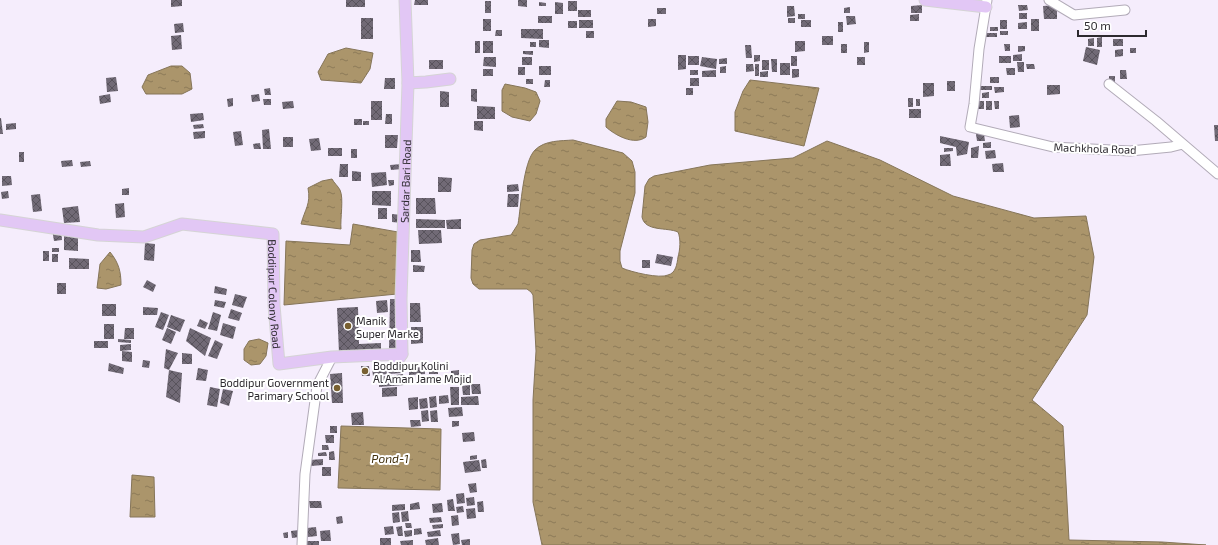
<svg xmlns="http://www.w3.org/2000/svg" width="1218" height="545" font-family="'Exo 2',sans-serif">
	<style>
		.water { fill: url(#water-ripples); stroke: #857559 }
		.building { fill: url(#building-cross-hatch) }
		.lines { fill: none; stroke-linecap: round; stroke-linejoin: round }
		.minor-casing { stroke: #b2abb8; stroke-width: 11 }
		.major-casing { stroke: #d5d4d5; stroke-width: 13 }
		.minor { stroke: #fff; stroke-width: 9 }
		.major { stroke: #e2c7f5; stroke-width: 11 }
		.poi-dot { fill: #786031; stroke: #fff; stroke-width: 1.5 }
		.labels { text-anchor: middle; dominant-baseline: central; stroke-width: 4; stroke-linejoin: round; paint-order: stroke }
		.street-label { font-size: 11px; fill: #2d2a2f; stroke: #fff }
		.poi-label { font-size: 11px; fill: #2d2a2f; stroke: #fff; text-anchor: start }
		.water-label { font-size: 12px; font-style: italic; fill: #43320f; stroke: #fff }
	</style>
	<defs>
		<pattern id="water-ripples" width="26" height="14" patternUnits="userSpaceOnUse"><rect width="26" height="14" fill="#ab956b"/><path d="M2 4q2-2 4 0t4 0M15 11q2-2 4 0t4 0" fill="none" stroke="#8c7a58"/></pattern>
		<pattern id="building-cross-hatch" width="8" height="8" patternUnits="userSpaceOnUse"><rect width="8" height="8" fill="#716a76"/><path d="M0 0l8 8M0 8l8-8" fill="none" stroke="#58535c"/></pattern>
	</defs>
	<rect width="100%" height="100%" fill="#f5edfc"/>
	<path class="water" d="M346,48L373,53L370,69L361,83L321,80L318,72L328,54Z
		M171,66H182L190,73L192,89L182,94H146L142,87L148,75Z
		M750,80L819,88L804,146L735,131V112L743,91Z
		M505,84L525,88L536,92L540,101L536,114L530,121L512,117L502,111V90Z
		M617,101L631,102L646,107L648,122L646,137C634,146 615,135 606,127V119Z
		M573,140L623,153L632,161L635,172V193L620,251V261L622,268C631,272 660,279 668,275C676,273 677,264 678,257C680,250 681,239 678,232C667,227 645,232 642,217L645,186L649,179L654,176L710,165L793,158L827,141L880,160L953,196L1034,218L1086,216L1094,257L1087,315L1032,400L1063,426L1069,540L1162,542L1206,545H542L533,502V400L536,351L533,295L531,292L527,289H479L473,284L471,278L472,250L474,244L480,240L511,235L518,224C521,207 523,162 535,150C545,140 561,141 573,140Z
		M332,179C334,183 338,186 340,190C344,198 340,219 341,229L301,224C305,209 311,204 308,188L322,181Z
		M353,224L398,232L397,294L284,305L286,241L350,245Z
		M110,252C119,263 121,272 121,285L106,289L97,288L100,264Z
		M259,339L268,343L266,356L260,364L251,365L244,360V349L249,341Z
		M341,426L441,429L440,490L338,488Z
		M132,475L154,477L155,517H130Z"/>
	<path class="building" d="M171,0H182V6L171,7Z
		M346,0H365V7H346Z
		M415,0H428V5H414Z
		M518,0H527V7L518,6Z
		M485,1H491V13H485Z
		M568,1H577V11H568Z
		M539,2L546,3V6H539Z
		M555,2L563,3V14H555Z
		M922,5V13H911V6Z
		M1018,5H1027L1028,10L1019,11Z
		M1057,5V19H1044L1043,6Z
		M787,6H794L795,16L787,17Z
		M850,7V13H844V8Z
		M657,8H666V14H657Z
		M578,10H591V17H578Z
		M1019,13H1027V19H1019Z
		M798,14H805V19H798Z
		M919,14V21H910V15Z
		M538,16H552V23H538Z
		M846,16H855L856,24L847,25Z
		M361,18H373V39H361Z
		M788,18H795V23H788Z
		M483,19H491V31H483Z
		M648,19H656V26L648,27Z
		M1031,19H1039V31H1031Z
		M579,20H593V28H579Z
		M801,20H811V27H801Z
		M1000,20H1007V29H1000Z
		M568,21H577V28H568Z
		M838,22H843V32H838Z
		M1027,22V29H1018V23Z
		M183,23L184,32L175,33L174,24Z
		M990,27H998V31H990Z
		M521,29H543V39L521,38Z
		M496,30H502V36H495Z
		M586,31H594V38H586Z
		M1000,31H1008V35H1000Z
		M986,33H997V37H986Z
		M181,35L182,49L172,50L171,36Z
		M822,36H833V45H822Z
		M1102,37V47H1097V38Z
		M1094,38V46H1088V39Z
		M1113,39H1123V46H1113Z
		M539,40H549V48L539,47Z
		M475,41H480V53H475Z
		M483,41H493V53H483Z
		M795,41H805V51L795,52Z
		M530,42H536V47H530Z
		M864,42H869V52L864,53Z
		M841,44H847V53H841Z
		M1004,44H1010V51H1005Z
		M745,45H751L752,58H746Z
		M1018,46H1025V51L1018,52Z
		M1086,47L1100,50L1097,65L1083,61Z
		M1130,48H1136V53H1130Z
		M1123,49V56L1115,57V50Z
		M523,51H533V55L523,54Z
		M1022,54V61H1013V55Z
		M678,55H686V69L678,70Z
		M754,55H760V61L754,62Z
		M688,56H699V65H688Z
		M791,56H797V66H791Z
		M999,56H1011V63H999Z
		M484,57H496V67L483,66Z
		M522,57H532V65H522Z
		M702,57L717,59L716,69L700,66Z
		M857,57H865V65H857Z
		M727,58V64H719V59Z
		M771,59H777V72H772Z
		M429,60H443V69H429Z
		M762,60H769V70H762Z
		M1017,62H1024V72H1018Z
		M780,63H790V75H780Z
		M746,64H753L754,71L746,72Z
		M755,64H759V76H755Z
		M1026,64H1034L1035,69H1027Z
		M539,66H551V75H539Z
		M726,66V73H720V67Z
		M518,67H525V75H518Z
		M1006,68H1015V75H1007Z
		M483,69H493V76H483Z
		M792,69H799V77L792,78Z
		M690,70H698V75H690Z
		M716,70V77H702V71Z
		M1120,70H1126L1127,79H1120Z
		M768,71V77H760V72Z
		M1109,76H1115V84H1109Z
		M116,77L118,91L107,92L106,78Z
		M990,77H999V83H990Z
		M385,78H395V89H384Z
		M690,78H699V86H690Z
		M526,79H533V84H526Z
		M545,80H550V87H544Z
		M947,81H955V91H947Z
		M923,83H934V96L923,97Z
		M1047,85H1060V94L1047,95Z
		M978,86H992V90H978Z
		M994,87H1004V92L995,93Z
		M270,88L271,95H265L264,89Z
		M686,88H693V95H686Z
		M471,89H477V102L471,101Z
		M440,91L449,92V107H440Z
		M989,92V98H982V93Z
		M110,94L111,102L100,104L99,96Z
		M259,94L260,101L252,102L251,95Z
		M233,98V106L228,107L227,99Z
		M908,98H913V107H908Z
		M263,99H271V105H264Z
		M916,99H920V106H916Z
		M293,101L294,108L283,109L282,102Z
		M371,101H382V120H371Z
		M976,101H984V109H977Z
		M986,101H992V110H986Z
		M994,101H999V109H995Z
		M477,106L495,107V119H477Z
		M909,109H921V118H909Z
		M203,113L204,120L191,122L190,114Z
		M386,114H392V124H385Z
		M1019,115L1020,127L1010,128L1009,116Z
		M0,118H1L3,134H0Z
		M354,119H362V125H354Z
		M363,121H369V125H363Z
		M474,121H483V131L474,130Z
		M16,123V129L6,130V124Z
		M203,124L204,128L194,129L193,125Z
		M1214,125H1218V141H1215Z
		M269,129L271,149H263L262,130Z
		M205,131V138L194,139L193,132Z
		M241,131L243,145L235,146L233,132Z
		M976,134H984L985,141H977Z
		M385,135H398L397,148H385Z
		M940,136L969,142L967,154L957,156L956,147L940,143Z
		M283,137H293V147H283Z
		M319,138L321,150L311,151L309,139Z
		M991,142V148H983V143Z
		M260,143L261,149H254L253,144Z
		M979,146L978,158H971V148Z
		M328,148H342V156H328Z
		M944,148H953V151L944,152Z
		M351,149H357V158H351Z
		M995,150L996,158L986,159L985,151Z
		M19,152H24V162H19Z
		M950,154L951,166H940V155Z
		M72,160L73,166L62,167L61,161Z
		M90,161L91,166L81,167L80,162Z
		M1003,163L1004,172H993L992,164Z
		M340,164H348V177H339Z
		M402,164V169L391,170L390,165Z
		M352,171L361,172V181H352Z
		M386,172L387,185L372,187L371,173Z
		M2,176H11L12,185L2,186Z
		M438,177L452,178L451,192H438Z
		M388,180H394V185L389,186Z
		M518,184L519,191L507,192V185Z
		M129,188V195H122V189Z
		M8,191L9,198L2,199L1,192Z
		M372,191H391V206L372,205Z
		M40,194L42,211L33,212L31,195Z
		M508,194H519L518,207H507Z
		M416,198H435L436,214H416Z
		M124,203L125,217L116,218L115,204Z
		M78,206L80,222L64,223L62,208Z
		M378,208H387V219H378Z
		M392,214L402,215V223L392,222Z
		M416,219L445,220V228H416Z
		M461,219V229H447L446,220Z
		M52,229H61L62,240L54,241Z
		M418,230H441L442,243L419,244Z
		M64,235H78V251L64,250Z
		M145,243L155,244L154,261L144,260Z
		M52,248H59V252H52Z
		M411,250H420L421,262H411Z
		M43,251H49V261H43Z
		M52,254H58V262H52Z
		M657,254L673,257L671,266L655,263Z
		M69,258L89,259V269H69Z
		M642,260H650V268H642Z
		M413,265L425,266L424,272H413Z
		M147,280L156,285L153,292L143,287Z
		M57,283H66V294H57Z
		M215,286L227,289L226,295L214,293Z
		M235,294L247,297L243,308L232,305Z
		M390,299H400L398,349H389Z
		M215,300L226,302L224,308L214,306Z
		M387,300L388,312L377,313L376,301Z
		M410,303H420L421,322H410Z
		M102,304H116V316H102Z
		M143,307L158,308L157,315H143Z
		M358,307L359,344L381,343V351L339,353L337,308Z
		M231,309L242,313L239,321L228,318Z
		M161,312L169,315L163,330L155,327Z
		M213,312L221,315L217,331L208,329Z
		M171,315L185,320L180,332L167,327Z
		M200,319L208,323L205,329L197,326Z
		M223,323L236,327L233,339L220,335Z
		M104,324H114V339H104Z
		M411,327H423V343L411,344Z
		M125,328H134V339H124Z
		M167,328L176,332L171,344L162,340Z
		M190,328L211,338L205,356L186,341Z
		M118,339L131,340V343L118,342Z
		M215,340L223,344L217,359L208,356Z
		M94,341H108V348H94Z
		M131,344V350L120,351V345Z
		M166,349L178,353L169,370L164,368Z
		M122,351L132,352V362L122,361Z
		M182,353L192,354V364H182Z
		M143,360L150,361L149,368L142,367Z
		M109,363L124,368L123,374L108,371Z
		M361,366H369L370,376H362Z
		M429,366H438V374H429Z
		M386,367L387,374L373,376L372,368Z
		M401,367L402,373L389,374L388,368Z
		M425,367V374L409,375V368Z
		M198,368L208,370L206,381L196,380Z
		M169,370L182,373L180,403L166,397Z
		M459,370V378L451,379V371Z
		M342,373L343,403H332L330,374Z
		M403,374L404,385L379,387V377Z
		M471,384H480L481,394H472Z
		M470,385V395H463L462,386Z
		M210,387L220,389L217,407L207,405Z
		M397,387V396L382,397V388Z
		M450,387H459V405H451Z
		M223,389L233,391L229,406L220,403Z
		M448,395L449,403L439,404V396Z
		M436,396L437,407L430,408L429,397Z
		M478,396L479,405H461V397Z
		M418,397V409L409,410L408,398Z
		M427,398L428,408L420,409L419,399Z
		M462,407L463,416L449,417L448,408Z
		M428,410L429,421L422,422L421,411Z
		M437,410L438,422H431L430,411Z
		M363,412L364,425H352L351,413Z
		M410,420H420L421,426L411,427Z
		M452,421H459V426L452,427Z
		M330,426H337V433H330Z
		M474,432L475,441L463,442L462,433Z
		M325,435H334V443H326Z
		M322,445H328L329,450H322Z
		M334,451L335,460H329V452Z
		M326,452L327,456H318V453Z
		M477,455V459L470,460V456Z
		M323,459V465L311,466L310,460Z
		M486,459L487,468H482L481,460Z
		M479,460L481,471L465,473L463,462Z
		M322,467H331V476H322Z
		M476,483L477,492L470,493L468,484Z
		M464,493L465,503L457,504L456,494Z
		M474,497L475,505L467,506L466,498Z
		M453,499L455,511H448L447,500Z
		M309,501H321L322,508H310Z
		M483,501L484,512H478L477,502Z
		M419,502L420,509L410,510V504Z
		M442,503L443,512L433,513L432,504Z
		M405,504V510L392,511V505Z
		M463,506L464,512L457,513L456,507Z
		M475,508L476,518L467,519L466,509Z
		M408,511L409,521L402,522L401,512Z
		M399,512L400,522L393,523L392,513Z
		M458,515L459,525L452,526L451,516Z
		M342,516L343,523L337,524L336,517Z
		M441,517L442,522L430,523L429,518Z
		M405,523H411L412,528H406Z
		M443,524V528L433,529L432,525Z
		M393,526L394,534L385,535L384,527Z
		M402,526L403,536H398L396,527Z
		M316,527L317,536L308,537L307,528Z
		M421,528L422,534L414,535V529Z
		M299,530L300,537L292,538L291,531Z
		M330,530L331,541H321L320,531Z
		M412,530V536L405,537L404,531Z
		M440,530L441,536L428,537L427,532Z
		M288,532V538H284L283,533Z
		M459,533L460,544L453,545L451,534Z
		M380,538H391V545H380Z
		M438,538L439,545H426L425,540Z
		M470,539V545H462L461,540Z
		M413,540V545H401L400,541Z
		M305,541H319V545H305Z"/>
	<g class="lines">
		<g class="minor-casing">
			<path id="minor" d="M987,0L979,49L974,104L970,127L1053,147L1130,151L1171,147L1183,144
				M1049,0L1074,15L1125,10
				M1109,84L1156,121L1218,174
				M302,545L305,474L317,386L332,357"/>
		</g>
		<g class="major-casing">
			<g id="major">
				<path d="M925,0L986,7"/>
				<path d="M408,83L426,82L450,79"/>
				<path id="s1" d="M0,220L98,235L144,237L182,224L273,234L274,305L279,364L332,357L402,354"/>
				<path id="s2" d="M398,360L402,354L401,299L408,83L405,0"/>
			</g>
		</g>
		<use href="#minor" class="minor"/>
		<use href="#major" class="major"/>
	</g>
	<g class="poi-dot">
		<circle cx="348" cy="326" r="4"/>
		<circle cx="365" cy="371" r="4"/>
		<circle cx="337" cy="388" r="4"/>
	</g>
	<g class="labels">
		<g class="street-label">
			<text transform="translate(1095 148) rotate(2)">Machkhola Road</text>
			<text stroke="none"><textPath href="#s2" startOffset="180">Sardar Bari Road</textPath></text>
			<text stroke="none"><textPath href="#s1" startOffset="337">Boddipur Colony Road</textPath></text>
		</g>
		<g class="poi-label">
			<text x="356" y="320">Manik<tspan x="356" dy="13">Super Marke</tspan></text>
			<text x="373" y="365">Boddipur Kolini<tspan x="373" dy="13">Al Aman Jame Mojid</tspan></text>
			<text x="329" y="382" text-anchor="end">Boddipur Government<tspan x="329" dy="13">Parimary School</tspan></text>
		</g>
		<g class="water-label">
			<text x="390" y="458">Pond-1</text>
		</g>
	</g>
	<path d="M1078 30v6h68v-6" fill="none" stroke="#2d2a2f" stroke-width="2"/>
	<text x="1084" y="30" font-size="12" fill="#2d2a2f" stroke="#ffffff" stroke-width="3" paint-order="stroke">50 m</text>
</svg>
